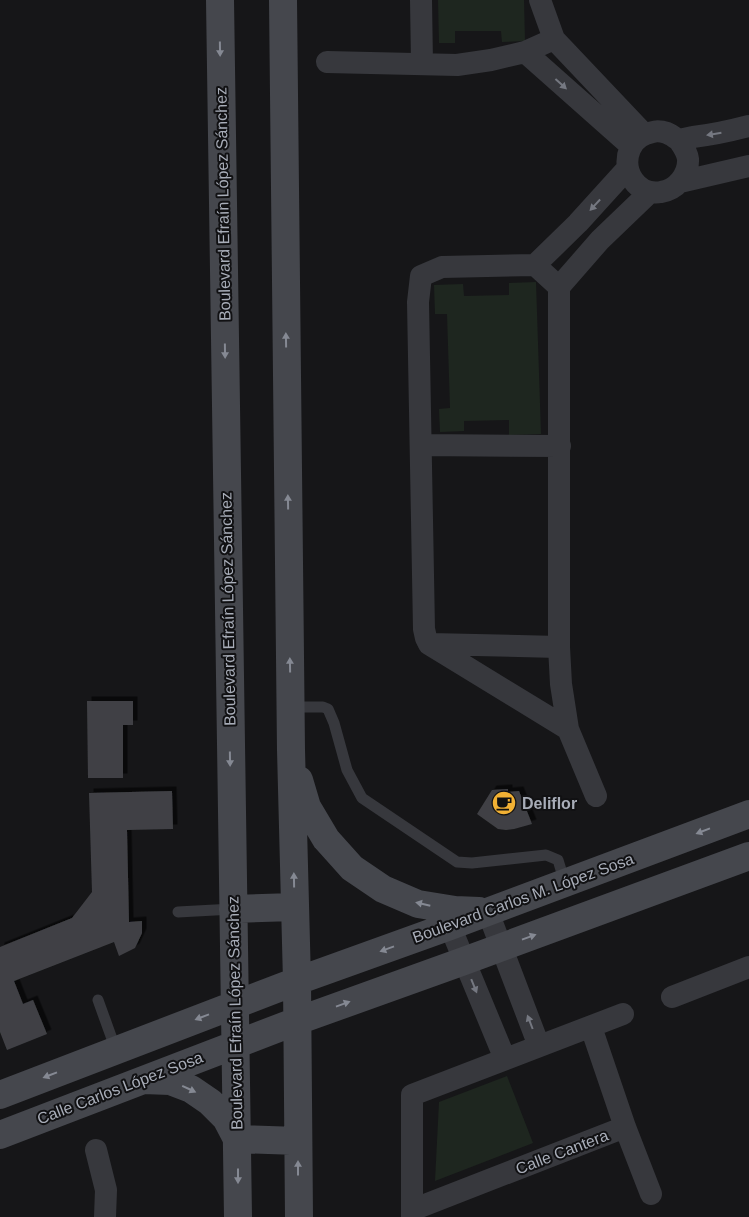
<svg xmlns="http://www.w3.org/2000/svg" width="749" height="1217" font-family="Arial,sans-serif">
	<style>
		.green { fill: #1e261f }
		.building { fill: #404145; filter: url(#shadow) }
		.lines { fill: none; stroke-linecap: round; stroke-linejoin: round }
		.lane { stroke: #37383d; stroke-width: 11 }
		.street { stroke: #37383d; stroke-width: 22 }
		.secondary { stroke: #45474d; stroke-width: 28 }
		.oneway { fill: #858993 }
		.oneway2 { fill: #757881 }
		.labels { text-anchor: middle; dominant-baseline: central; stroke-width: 4; stroke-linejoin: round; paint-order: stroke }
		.street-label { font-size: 16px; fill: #a8adb8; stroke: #111113 }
		.poi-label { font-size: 16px; font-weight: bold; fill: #a8adb8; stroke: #111113; text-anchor: start }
	</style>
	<defs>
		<filter id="shadow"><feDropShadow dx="4.5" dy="-4.5" stdDeviation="0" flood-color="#0009"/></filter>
	</defs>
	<rect width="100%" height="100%" fill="#161618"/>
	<path class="green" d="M438,0H524L525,41L502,42L501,31H455V43H439Z
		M536,282L541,434L509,435V420L464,421V431L440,432L439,409L450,408L447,314H435L434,285L463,284L464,296L509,295V283Z
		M507,1076L533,1143L435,1181L439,1102Z"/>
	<path class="building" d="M87,701H133V725H123V778H88Z
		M508,789V792L519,791L532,824L514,829L506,830L498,829L477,814L492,790Z
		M172,791L173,829L127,830L129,922L142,921V933L135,948L119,956L114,942L14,981L23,1004L33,1000L47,1034L7,1050L0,1032V947L72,918L92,892L89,793Z"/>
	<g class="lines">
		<path class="lane" d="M290,707H323L328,709L334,723L347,770L362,798L457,862L472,863L546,855L558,860L565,883
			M178,912L233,909
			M98,1000L116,1050"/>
		<path class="street" d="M421,0L422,63
			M540,0L554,39L644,134
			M525,52L631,146
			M327,62L457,65L491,60L525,52L554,39
			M678,139C682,145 687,151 688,159C689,175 676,190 661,192C637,196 621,171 630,149C634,139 642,134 653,132C658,130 666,132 671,135C673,136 675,138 677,139C682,140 688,138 693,137C712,135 730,131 749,126
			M680,182L749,166
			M535,265L578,223L627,169
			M559,287L600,240L650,192
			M421,445L560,446
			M430,644L559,647
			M568,729L429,644L426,638L424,629L418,302L421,276L442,267L535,265L559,287V647L561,684L568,729L596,796
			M488,912L539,1046
			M450,926L505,1059
			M672,997L749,967
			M591,1027L625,1127L651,1194
			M96,1150L106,1190L105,1217
			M412,1210L625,1127
			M412,1217V1095L623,1014"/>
		<path class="secondary" d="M220,0L238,1217
			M283,0L291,750L297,981L299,1217
			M299,780L307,807L326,839L352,868L383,889L418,904L455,910L479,911
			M233,909L294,907
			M144,1080L170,1081L191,1089L210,1102L226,1118L237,1139L298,1141
			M0,1095L297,981L450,926L749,814
			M0,1135L297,1021L464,961L749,856"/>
	</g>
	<defs><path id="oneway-solid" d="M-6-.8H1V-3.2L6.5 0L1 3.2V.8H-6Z" transform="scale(1.25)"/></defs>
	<g class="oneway">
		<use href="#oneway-solid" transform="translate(220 49) rotate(89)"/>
		<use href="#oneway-solid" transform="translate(286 340) rotate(-91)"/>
		<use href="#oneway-solid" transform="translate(225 351) rotate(89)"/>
		<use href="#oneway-solid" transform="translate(288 502) rotate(-91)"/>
		<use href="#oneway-solid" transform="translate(290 665) rotate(-91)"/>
		<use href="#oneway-solid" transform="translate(230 759) rotate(89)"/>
		<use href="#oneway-solid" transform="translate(703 831) rotate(159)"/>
		<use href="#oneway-solid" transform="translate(294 880) rotate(-91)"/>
		<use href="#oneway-solid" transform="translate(423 904) rotate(-167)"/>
		<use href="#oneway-solid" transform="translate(529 937) rotate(-20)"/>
		<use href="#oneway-solid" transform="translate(387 949) rotate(160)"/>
		<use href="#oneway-solid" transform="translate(343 1004) rotate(-20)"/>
		<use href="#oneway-solid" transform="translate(202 1017) rotate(159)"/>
		<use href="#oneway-solid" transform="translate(50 1075) rotate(159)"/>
		<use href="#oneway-solid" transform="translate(189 1089) rotate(25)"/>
		<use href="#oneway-solid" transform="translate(298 1168) rotate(-90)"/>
		<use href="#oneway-solid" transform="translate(238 1176) rotate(90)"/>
	</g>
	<g class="oneway2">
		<use href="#oneway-solid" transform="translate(561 84) rotate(42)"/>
		<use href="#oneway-solid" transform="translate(714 134) rotate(171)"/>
		<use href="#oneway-solid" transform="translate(595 205) rotate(133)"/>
		<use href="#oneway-solid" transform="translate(474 986) rotate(68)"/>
		<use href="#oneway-solid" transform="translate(530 1022) rotate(-111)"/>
	</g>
	<defs>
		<g id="cafe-disc" transform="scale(1.25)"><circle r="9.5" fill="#f2b134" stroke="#111113"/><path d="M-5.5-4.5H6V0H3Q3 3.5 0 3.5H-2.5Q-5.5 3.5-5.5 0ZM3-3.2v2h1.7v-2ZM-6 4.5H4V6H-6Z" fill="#111"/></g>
	</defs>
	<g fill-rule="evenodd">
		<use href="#cafe-disc" x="504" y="803"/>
	</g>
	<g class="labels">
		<g class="street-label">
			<text transform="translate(223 204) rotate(-91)">Boulevard Efraín López Sánchez</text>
			<text transform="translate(228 609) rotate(-91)">Boulevard Efraín López Sánchez</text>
			<text transform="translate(523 898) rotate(-20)">Boulevard Carlos M. López Sosa</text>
			<text transform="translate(235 1013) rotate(-91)">Boulevard Efraín López Sánchez</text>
			<text transform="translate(120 1088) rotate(-21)">Calle Carlos López Sosa</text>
			<text transform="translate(562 1152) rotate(-21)">Calle Cantera</text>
		</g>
		<g class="poi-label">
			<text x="522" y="803">Deliflor</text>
		</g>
	</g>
</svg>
